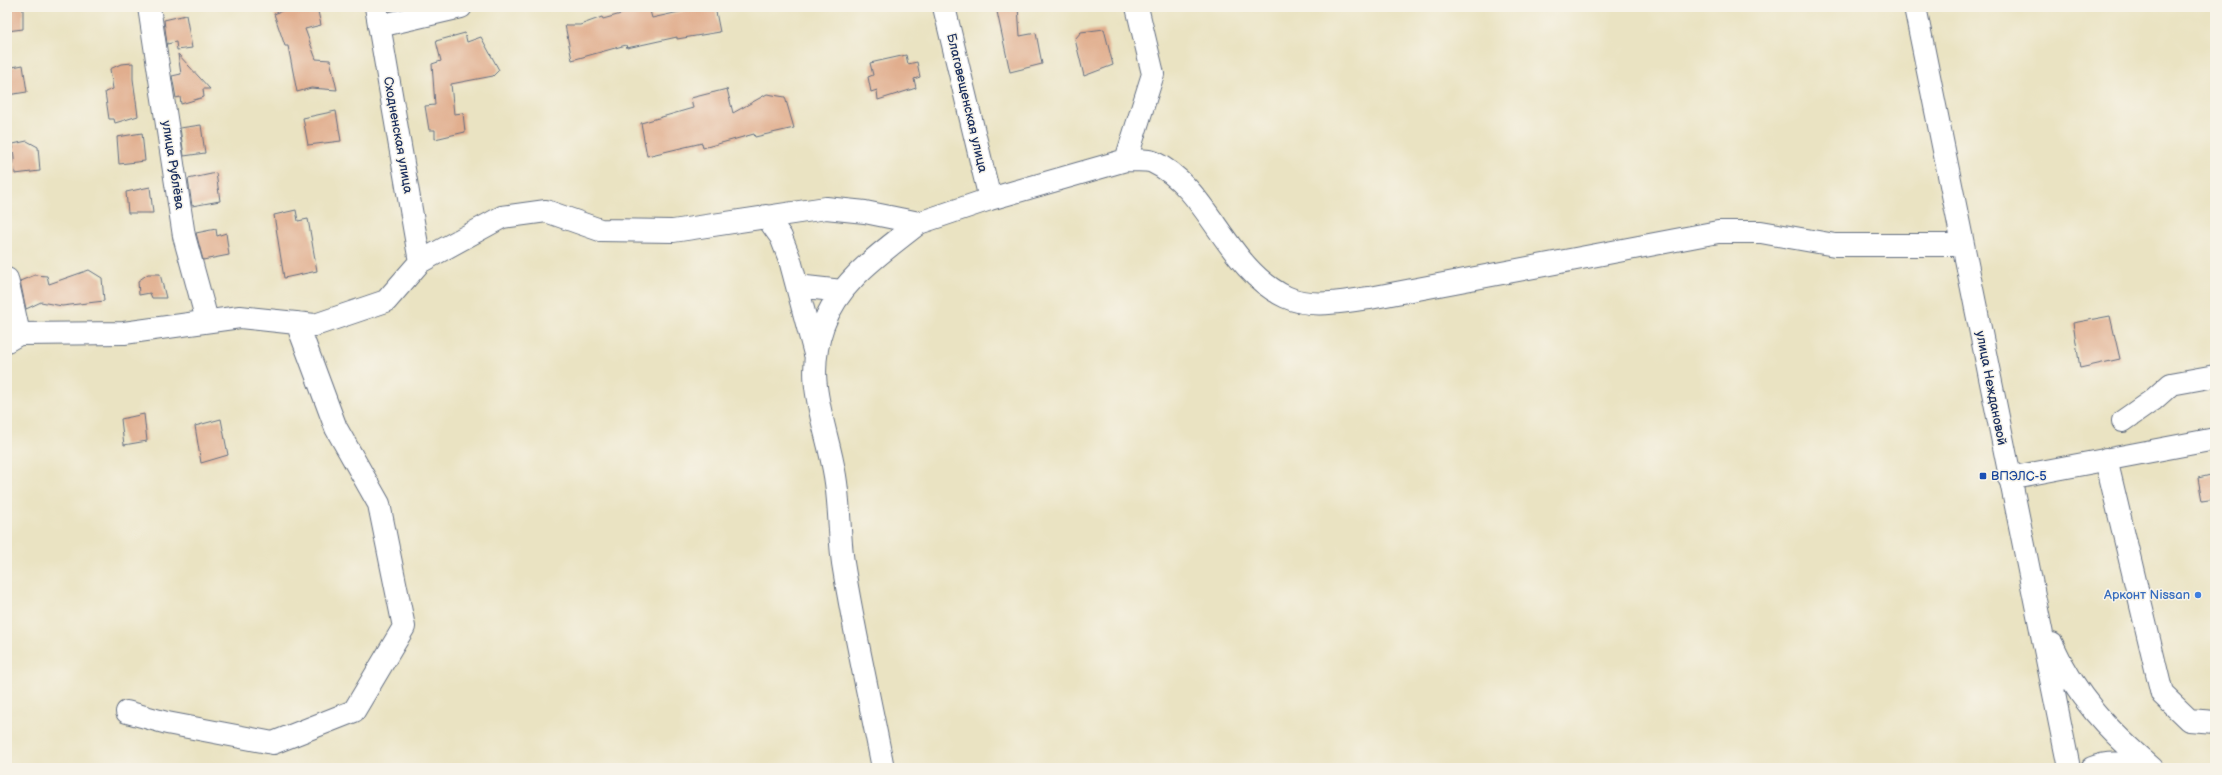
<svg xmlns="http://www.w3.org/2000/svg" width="2222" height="775" font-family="'Balsamiq Sans',sans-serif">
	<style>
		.building { fill: #e1ae8e }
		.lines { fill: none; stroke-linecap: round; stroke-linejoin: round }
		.minor-casing { stroke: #636e81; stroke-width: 24 }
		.highway-casing { stroke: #636e81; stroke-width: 24 }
		.minor { stroke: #fff; stroke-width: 22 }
		.highway { stroke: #fff; stroke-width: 22 }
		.transit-dot { fill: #1a4fb4; stroke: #f7f3e8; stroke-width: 1.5 }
		.shop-dot { fill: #3f7fe0; stroke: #f7f3e8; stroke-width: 1.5 }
		.labels { text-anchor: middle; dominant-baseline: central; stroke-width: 3; stroke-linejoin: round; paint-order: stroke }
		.street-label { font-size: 13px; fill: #1b2f5e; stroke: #f7f3e8 }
		.transit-label { font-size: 13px; fill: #164399; stroke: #f7f3e8; text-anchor: start }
		.shop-label { font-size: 13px; fill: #366cbe; stroke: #f7f3e8; text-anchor: end }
	</style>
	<rect width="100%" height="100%" fill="#f7f3e8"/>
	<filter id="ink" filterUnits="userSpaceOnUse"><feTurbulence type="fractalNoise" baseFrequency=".025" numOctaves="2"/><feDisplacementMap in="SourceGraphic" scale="8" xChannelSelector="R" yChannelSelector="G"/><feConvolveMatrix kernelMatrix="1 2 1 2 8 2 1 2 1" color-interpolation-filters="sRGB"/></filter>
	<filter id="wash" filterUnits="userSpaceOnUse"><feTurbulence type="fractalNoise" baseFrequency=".012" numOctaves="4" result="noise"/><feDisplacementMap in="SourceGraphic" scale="16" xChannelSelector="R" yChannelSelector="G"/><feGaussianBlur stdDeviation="0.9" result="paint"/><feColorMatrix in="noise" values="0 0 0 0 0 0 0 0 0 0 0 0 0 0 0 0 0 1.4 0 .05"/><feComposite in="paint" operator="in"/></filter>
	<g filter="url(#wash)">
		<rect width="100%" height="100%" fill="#eae3c2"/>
		<g id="blocks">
			<path class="building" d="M7,7H23V29L7,31Z
				M292,7H317L321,25L305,29L316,59L330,60L337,90L311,88L297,92L288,46H285L274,14Z
				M646,7H649L652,18L688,10L687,7H715L720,32L677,39V37L627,48L626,45L572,60L565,25H580L602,17L603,19Z
				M996,7H1018L1020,36L1036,33L1042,64L1010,72Z
				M186,15L192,48L177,50L176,42L167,44L164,20Z
				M1104,29L1113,65L1084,76L1075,39L1081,32Z
				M465,33L467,42L481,37L499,70L493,76L451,84L454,114L463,113L465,132L435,139V130H429L425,106L435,105L432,64L441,61L436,41Z
				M178,54L210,89H203L204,97L181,104L180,97L176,98L172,76L181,74Z
				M906,55L908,64L917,62L920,77L914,79L916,88L878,100L877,90L871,92L868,77L873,75L870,63Z
				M133,63V79L138,116L115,123L114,119H109L105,92L113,89L110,69L121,64Z
				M23,65L27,92L7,95V68Z
				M727,89L733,113L767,94L785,97L794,128L755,137L754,134L703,148L702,143L647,156L641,123L693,108L691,98Z
				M336,111L341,141L308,145L303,118Z
				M201,125L205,153L184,156L180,128Z
				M142,133L145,161L119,164L117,137Z
				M27,141L38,147L40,171L15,174L13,144Z
				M216,173L220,201L192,206L188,179Z
				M150,187L153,213H128L126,192Z
				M296,210L298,221L308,219L317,271L284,278L274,215Z
				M216,229L217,236L226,233L229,255L203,260L196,233Z
				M89,270L102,278L104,301L62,306L41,302L26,309L20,281L35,275L47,276L49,284Z
				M148,274H160L166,298H152L150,293L139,295L138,281Z
				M2110,316L2120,359L2080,368L2073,323Z
				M144,414L147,441L124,445L121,419Z
				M221,419L228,455L201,463L195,426Z
				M2215,474V499L2202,501L2198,478Z"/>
		</g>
	</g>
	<g filter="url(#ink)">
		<use href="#blocks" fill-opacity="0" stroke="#636e81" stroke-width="1"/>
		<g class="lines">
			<g class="minor-casing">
				<path id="minor" d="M149,7L184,236L207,320
					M376,7L420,262
					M944,7L990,199
					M379,26L461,7
					M1126,160C1134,161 1146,159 1153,162C1209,188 1226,269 1286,297C1312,309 1343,301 1370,298L1718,232H1761L1835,245H1962
					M766,216L781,237L790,260L815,354
					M7,279L19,334
					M797,286L842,291
					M7,341L19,334L124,333L240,317L315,325L386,301L420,262L502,217L546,211L600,230L673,231L826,208L865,212L919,223L990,199L1126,160L1153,74L1137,7
					M2123,421L2153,400L2171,384L2215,376
					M2106,459L2162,694L2189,720L2215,722
					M2009,478L2215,439
					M127,712L167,723L273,743L354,711L404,627L379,504L336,428L297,323
					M883,768C870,700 854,632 843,563C839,535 840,505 835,476C826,421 803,382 823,326C839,280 883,252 919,223"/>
			</g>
			<g class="highway-casing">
				<path id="highway" d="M1915,7L2069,768
					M2052,644C2076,697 2109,731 2152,768
					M2092,768C2109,761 2123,763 2140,768"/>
			</g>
			<use href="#minor" class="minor"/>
			<use href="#highway" class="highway"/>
		</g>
	</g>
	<rect class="transit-dot" x="1979" y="472" width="8" height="8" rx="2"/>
	<circle class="shop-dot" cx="2198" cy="595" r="4"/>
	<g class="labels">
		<g class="street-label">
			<text transform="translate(967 103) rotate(77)">Благовещенская улица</text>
			<text transform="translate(398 135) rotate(80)">Сходненская улица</text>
			<text transform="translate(173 165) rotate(81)">улица Рублёва</text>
			<text transform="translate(1991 388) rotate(79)">улица Неждановой</text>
		</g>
		<g class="transit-label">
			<text x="1991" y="476">ВПЭЛС-5</text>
		</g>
		<g class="shop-label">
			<text x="2190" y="595">Арконт Nissan</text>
		</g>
	</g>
	<rect width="2222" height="775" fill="none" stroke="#f7f3e8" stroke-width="24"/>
</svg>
